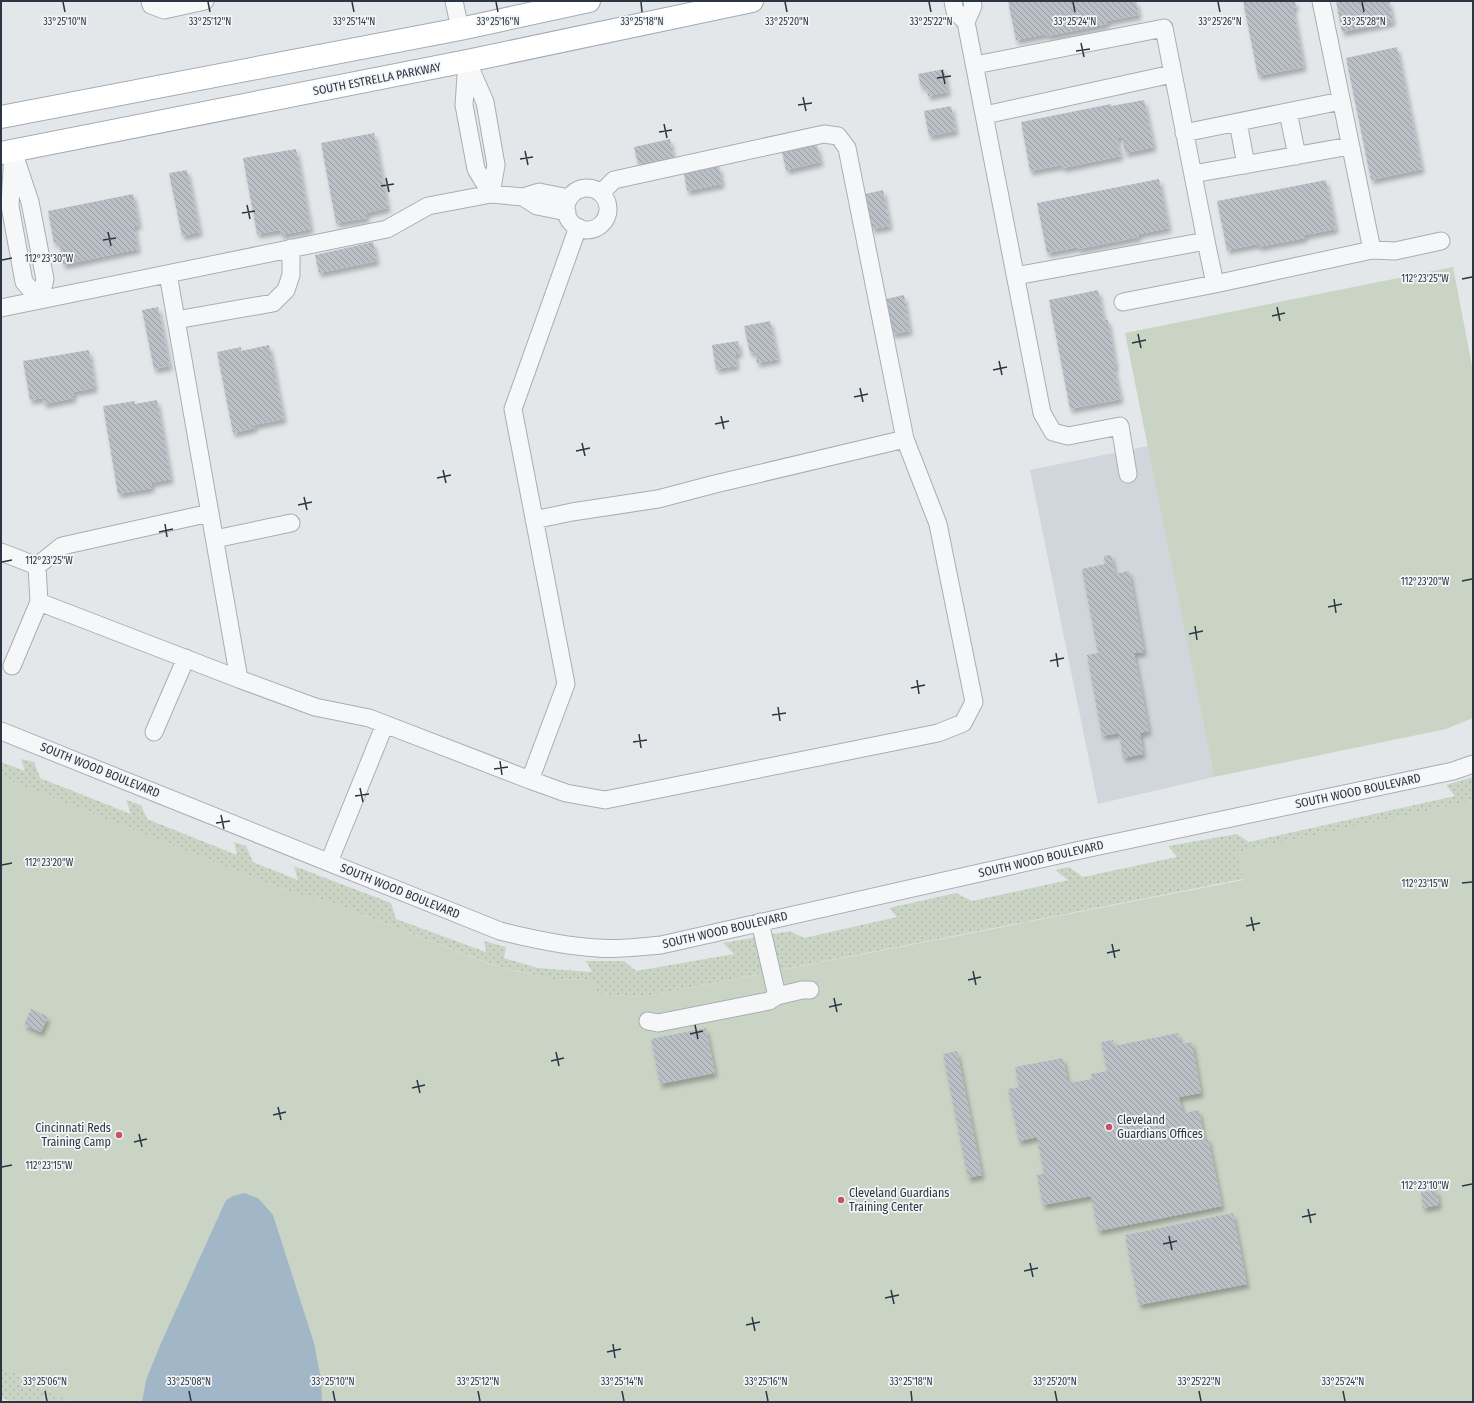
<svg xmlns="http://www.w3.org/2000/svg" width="1474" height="1403" font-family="'Fira Sans Condensed',sans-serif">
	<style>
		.built { fill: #d1d6dc }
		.garden { fill: url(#garden-dots) }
		.pitch { fill: #cad4c5 }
		.water { fill: #a1b7c8 }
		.building { fill: url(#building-back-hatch); filter: url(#shadow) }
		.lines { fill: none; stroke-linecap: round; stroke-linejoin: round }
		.minor-casing { stroke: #a8aeb4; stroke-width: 19 }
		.major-casing { stroke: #a3acb5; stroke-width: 24 }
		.minor { stroke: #f6f7f9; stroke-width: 17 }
		.major { stroke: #fff; stroke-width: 22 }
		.ticks { fill: none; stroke: #2c3642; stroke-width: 1.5 }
		.poi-dot { fill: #c7516c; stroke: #f3f5f8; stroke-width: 1.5 }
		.labels { text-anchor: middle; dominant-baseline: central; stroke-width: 3.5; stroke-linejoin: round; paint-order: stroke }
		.street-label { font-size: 12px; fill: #2c3642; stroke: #f3f5f8 }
		.poi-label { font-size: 12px; fill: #2c3642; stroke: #f3f5f8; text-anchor: start }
		.ticks-label { font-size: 10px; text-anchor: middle; fill: #2c3642; stroke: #f3f5f8; stroke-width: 3.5; stroke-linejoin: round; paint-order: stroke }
	</style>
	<defs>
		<pattern id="garden-dots" width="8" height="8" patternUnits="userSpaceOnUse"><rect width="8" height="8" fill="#cad4c5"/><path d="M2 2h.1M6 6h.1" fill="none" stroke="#aeb7aa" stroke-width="1.8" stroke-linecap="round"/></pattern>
		<pattern id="building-back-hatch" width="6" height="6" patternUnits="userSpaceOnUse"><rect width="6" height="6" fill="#bbc0c7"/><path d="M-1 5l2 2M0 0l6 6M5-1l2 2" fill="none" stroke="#989da3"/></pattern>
		<filter id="shadow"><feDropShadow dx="2.5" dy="4.5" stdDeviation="2" flood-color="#0004"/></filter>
	</defs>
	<rect width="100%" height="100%" fill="#e3e7ea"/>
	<path class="built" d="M1148,446L1214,777L1098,804L1030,470Z"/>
	<path class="garden" d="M21,759L34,762L40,778L131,814L126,800L141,805L147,819L237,855L234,842L246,846L253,862L298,880L294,866L391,903L396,919L486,952L484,941L506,947L504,958L538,968L592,972L586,961H624L636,971L734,954L723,943L790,931L804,938L897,917L889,908L956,893L972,901L1068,880L1055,870L1069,867L1083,877L1177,857L1168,846L1237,834L1249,842L1455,796L1446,785L1473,777V799L1467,802L1238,852L1243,879L643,997L596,994L593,980L553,979L496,966L335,904L282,889L1,777V762L25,771Z
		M1,1366L71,1402H13L1,1398Z"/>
	<path class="pitch" d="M1453,267L1473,371V718L1446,729L1214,777L1125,333Z
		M1,777L282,889L335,904L495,966L553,979L593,980L596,994L643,997L1243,880L1237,852L1467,802L1473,799V1402H71L1,1366Z"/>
	<path class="water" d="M244,1193L258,1198L273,1215L314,1343L321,1379L322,1402H142L146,1380L161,1343L226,1200L233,1196Z"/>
	<path class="building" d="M1008,1H1136L1139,15L1107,21V24L1048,36L1047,34L1016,40Z
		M1243,1H1295L1296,7L1293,8L1304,67L1258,76Z
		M1336,1H1389L1393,22L1342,32Z
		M1397,47L1422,169L1371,180L1346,58Z
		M944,69L948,92L928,96L926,86L921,87L918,74Z
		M1144,100L1154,147L1125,153L1122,137L1117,138L1121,156L1063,168L1062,165L1030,171L1021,122L1111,104V106Z
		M951,106L956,131L929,136L924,111Z
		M374,133L388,208L366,213L367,218L336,223L321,143Z
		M670,139L673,157L638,164L634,147Z
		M817,145L821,162L786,170L782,152Z
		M296,149L311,229L281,235L280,230L257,234L243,158Z
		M719,166L722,184L687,191L684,173Z
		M187,170L200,232L182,236L169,173Z
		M1159,179L1169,228L1139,234V237L1079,249L1078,247L1047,253L1037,203Z
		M1326,180L1336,229L1305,235V238L1258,247V244L1227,250L1217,201Z
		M883,190L890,226L872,229L865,194Z
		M133,194L139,225L134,226L138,249L63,265L59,242L54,243L48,211Z
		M373,242L377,261L319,273L315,255Z
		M1098,290L1104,320H1108L1116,367H1114L1121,399L1070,409L1049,300Z
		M904,295L910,331L892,334L886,299Z
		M158,307L170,366L154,369L142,310Z
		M770,321L778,359L757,363L755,352L750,353L744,326Z
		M738,341L740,353L735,354L737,366L716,369L712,345Z
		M269,345L284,419L254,425L255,428L233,433L217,352L241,347V351Z
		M89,350L95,388L73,392L74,398L44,404L43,398L30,400L23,361Z
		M157,400L171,479L151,483L152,488L118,494L103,406L135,401V404Z
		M1111,555L1115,574L1129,571L1144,652L1134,653L1149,731L1140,733L1143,754L1123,758L1119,733L1102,736L1087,655L1098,653L1082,569L1105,564L1104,556Z
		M31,1009L48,1017L41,1032L24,1025Z
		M706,1028L715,1073L660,1084L651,1039Z
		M1178,1033L1180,1044L1192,1042L1201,1093L1179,1097L1183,1113L1199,1110L1204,1139L1208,1138L1222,1206L1098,1231L1091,1196L1043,1205L1037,1175L1044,1173L1037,1137L1019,1141L1008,1089L1019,1087L1015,1067L1063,1058L1068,1083L1092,1079L1091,1074L1107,1071L1101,1042L1113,1040L1114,1046Z
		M957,1051L982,1175L968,1178L943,1054Z
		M1437,1190L1439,1205L1423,1208L1421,1192Z
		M1233,1213L1247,1284L1139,1305L1125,1235Z"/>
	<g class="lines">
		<g class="minor-casing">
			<path id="minor" d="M150,1L151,5L164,10L205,1
				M454,1L460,29
				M953,1L955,11L966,22
				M972,1L973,6L966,22L1042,413L1053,432L1068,436L1120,426L1128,474
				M467,61L464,105L476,169L491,194
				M468,63L485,102L496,165L491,194
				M975,65L1164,28L1206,241L1016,276
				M1288,112L1297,156
				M985,115L1172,74
				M1238,122L1246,165
				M1184,133L1341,101
				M13,151L10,206L24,282L40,300
				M16,160L30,202L45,279L40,300
				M1193,174L1350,146
				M566 209a21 21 0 1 1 42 0a21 21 0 1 1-42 0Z
				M523,197L539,192L569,198
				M578,227L513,409L566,684L530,780L566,793L605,800L938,733L963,723L974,702L938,524L905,439L847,148L838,136L824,134L614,180L601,193
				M1206,241L1215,284L1372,250L1321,1
				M1372,250L1395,251L1441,241
				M1123,302L1215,284
				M1,308L387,229L428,206L491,194L523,197L537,206L567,212
				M176,320L273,303L286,290L291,275V248
				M534,520L572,512L658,499L715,484L905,439
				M215,539L291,523
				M1,552L37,566L39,602L239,679L168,274
				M37,566L62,546L210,513
				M12,666L39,602
				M239,679L315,707L369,718L530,780
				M1,731L500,931C532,939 564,946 597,948C618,950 639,947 661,945L1085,849L1453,771L1473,764
				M154,732L186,658
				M329,862L385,724
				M777,996L802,990H810
				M648,1021L658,1023L769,1001L777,996L760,922"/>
		</g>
		<g class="major-casing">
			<path id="major" d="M1,117L460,29L589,1
				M1,153L467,61L752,1"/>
		</g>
		<use href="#minor" class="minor"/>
		<use href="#major" class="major"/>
	</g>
	<path class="ticks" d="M63,2L65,12M208,2L210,12M352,2L354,12M496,2L498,12M641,2L642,12M785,2L787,12M929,2L931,12M1073,2L1075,12M1218,2L1220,12M1362,2L1364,12M1081,43L1084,57M1076,51L1090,49M942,70L945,84M937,78L951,76M803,97L806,111M798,105L812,103M664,124L667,138M659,132L672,130M525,151L528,165M520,159L533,157M386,178L389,192M381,186L394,184M247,205L250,219M242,213L255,211M108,232L111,246M103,240L116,238M2,260L12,258M1462,279L1472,277M1277,307L1280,321M1272,316L1285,313M1138,334L1141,348M1132,343L1146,340M999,361L1002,375M993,370L1007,367M860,388L863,402M854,397L868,394M721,416L724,429M715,424L729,421M582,443L585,456M576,451L590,448M443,470L446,483M437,478L451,475M304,497L307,510M298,505L312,502M165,524L167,537M159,532L173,529M2,562L12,560M1462,581L1472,579M1334,599L1336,613M1328,607L1342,604M1195,626L1197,640M1189,634L1203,631M1056,653L1058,667M1050,661L1064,658M917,680L919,694M911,688L925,685M778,707L780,721M772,715L786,713M639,734L641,748M633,742L647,740M500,761L502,775M494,769L508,767M360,788L363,802M355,796L369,794M221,815L224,829M216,823L230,821M2,865L12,863M1462,883L1472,882M1251,917L1254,931M1246,926L1260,923M1112,944L1115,958M1107,953L1120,950M973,971L976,985M968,980L981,977M834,998L837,1012M829,1007L842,1004M695,1025L698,1039M690,1034L703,1031M556,1052L559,1066M551,1061L564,1058M417,1080L420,1093M412,1088L425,1085M278,1107L281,1120M273,1115L286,1112M139,1134L142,1147M134,1142L147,1139M2,1167L12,1165M1462,1186L1472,1184M1308,1209L1311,1223M1302,1217L1316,1214M1169,1236L1172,1250M1163,1244L1177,1241M1030,1263L1033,1277M1024,1271L1038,1268M891,1290L894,1304M885,1298L899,1295M752,1317L755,1331M746,1325L760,1322M613,1344L615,1358M607,1352L621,1349M45,1391L47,1401M189,1391L191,1401M333,1391L335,1401M478,1391L480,1401M622,1391L624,1401M766,1391L768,1401M911,1391L912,1401M1055,1391L1057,1401M1199,1391L1201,1401M1343,1391L1345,1401"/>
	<g class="poi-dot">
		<circle cx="1109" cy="1127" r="4"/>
		<circle cx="119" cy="1135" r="4"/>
		<circle cx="841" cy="1200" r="4"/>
	</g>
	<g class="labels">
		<g class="street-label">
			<text transform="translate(377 79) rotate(-11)">SOUTH ESTRELLA PARKWAY</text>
			<text transform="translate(100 770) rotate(22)">SOUTH WOOD BOULEVARD</text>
			<text transform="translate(1358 791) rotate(-12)">SOUTH WOOD BOULEVARD</text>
			<text transform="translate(1041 859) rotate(-13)">SOUTH WOOD BOULEVARD</text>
			<text transform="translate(400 891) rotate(22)">SOUTH WOOD BOULEVARD</text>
			<text transform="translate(725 930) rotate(-13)">SOUTH WOOD BOULEVARD</text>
		</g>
		<g class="poi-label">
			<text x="1117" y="1120">Cleveland<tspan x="1117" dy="14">Guardians Offices</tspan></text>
			<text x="111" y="1128" text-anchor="end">Cincinnati Reds<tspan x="111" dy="14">Training Camp</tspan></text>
			<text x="849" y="1193">Cleveland Guardians<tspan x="849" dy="14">Training Center</tspan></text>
		</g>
	</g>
	<g class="ticks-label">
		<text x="65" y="25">33°25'10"N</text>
		<text x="210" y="25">33°25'12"N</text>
		<text x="354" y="25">33°25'14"N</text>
		<text x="498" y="25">33°25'16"N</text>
		<text x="642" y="25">33°25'18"N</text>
		<text x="787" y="25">33°25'20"N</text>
		<text x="931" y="25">33°25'22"N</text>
		<text x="1075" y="25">33°25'24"N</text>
		<text x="1364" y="25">33°25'28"N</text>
		<text x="1220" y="25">33°25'26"N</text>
		<text x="49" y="262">112°23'30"W</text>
		<text x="1425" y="282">112°23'25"W</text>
		<text x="49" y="564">112°23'25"W</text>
		<text x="1425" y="585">112°23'20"W</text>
		<text x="49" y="866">112°23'20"W</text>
		<text x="1425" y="887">112°23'15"W</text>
		<text x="49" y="1169">112°23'15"W</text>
		<text x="1425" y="1189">112°23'10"W</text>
		<text x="45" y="1385">33°25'06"N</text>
		<text x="189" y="1385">33°25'08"N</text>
		<text x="333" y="1385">33°25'10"N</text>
		<text x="478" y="1385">33°25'12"N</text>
		<text x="622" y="1385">33°25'14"N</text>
		<text x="766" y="1385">33°25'16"N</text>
		<text x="911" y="1385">33°25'18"N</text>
		<text x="1055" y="1385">33°25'20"N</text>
		<text x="1199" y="1385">33°25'22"N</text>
		<text x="1343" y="1385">33°25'24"N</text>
	</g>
	<rect width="1474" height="1403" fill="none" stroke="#2c3642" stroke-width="4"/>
</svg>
